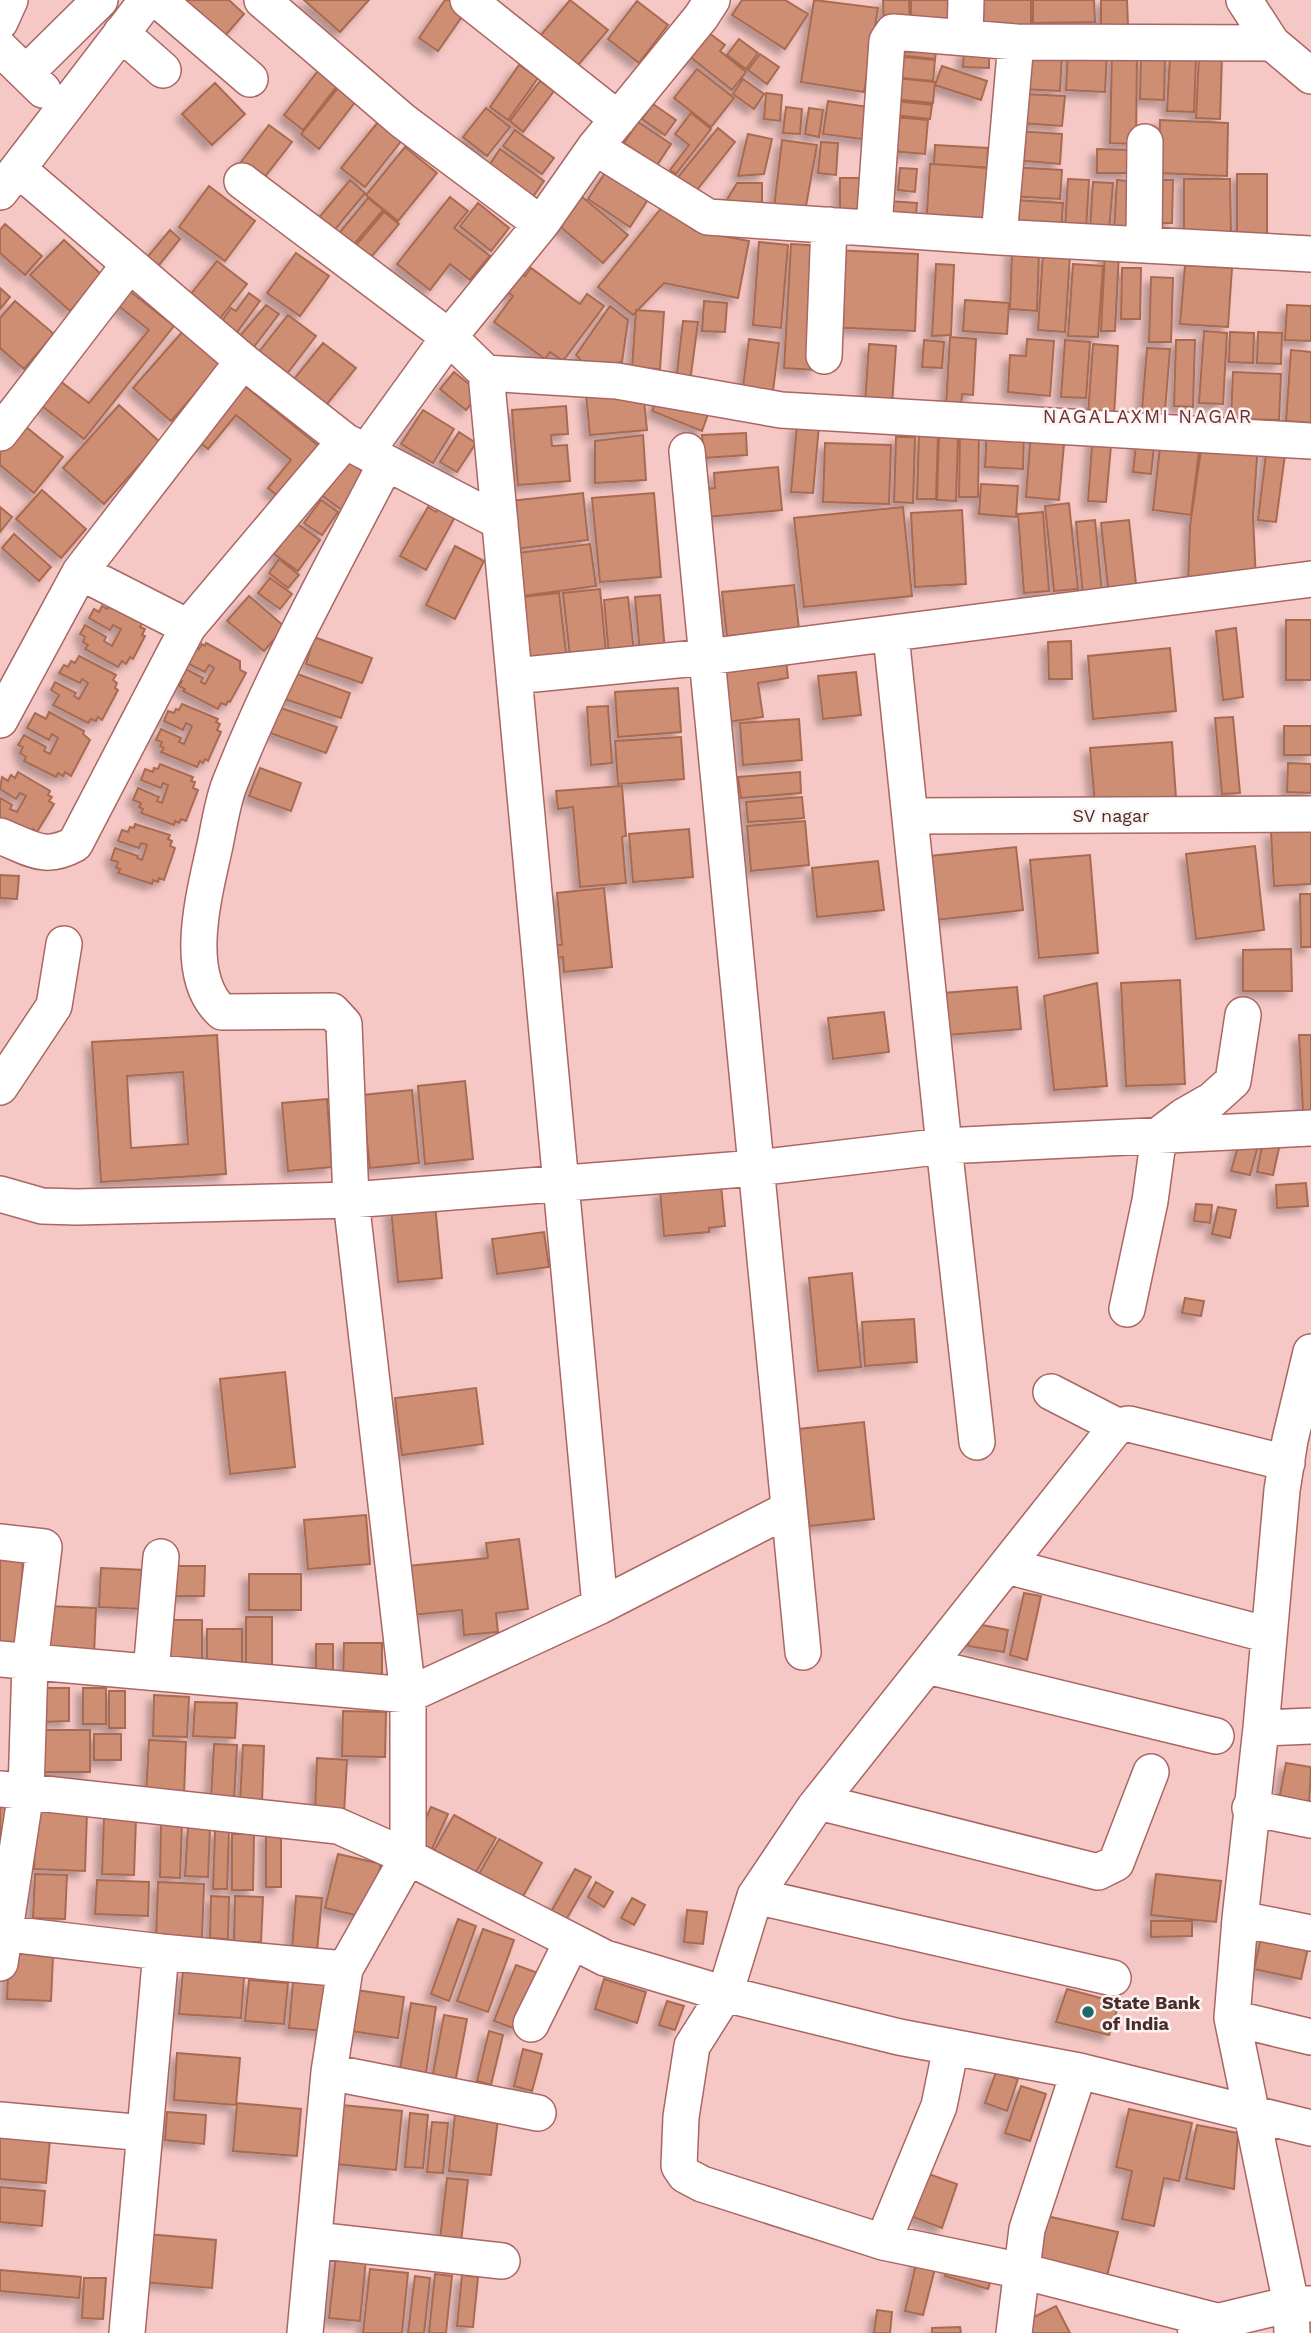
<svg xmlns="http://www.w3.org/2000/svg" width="1311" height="2333" font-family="'Work Sans',sans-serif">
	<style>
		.building { fill: #ce8e73; stroke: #a86b51; stroke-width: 2; fill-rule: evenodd; filter: url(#shadow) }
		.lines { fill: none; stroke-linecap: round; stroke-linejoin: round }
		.minor-casing { stroke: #a96662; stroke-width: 38 }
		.minor { stroke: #fff; stroke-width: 35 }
		.poi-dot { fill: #1c696f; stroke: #fcf4f3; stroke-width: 2.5 }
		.labels { text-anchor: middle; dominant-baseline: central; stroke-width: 5; stroke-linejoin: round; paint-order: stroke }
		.street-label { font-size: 18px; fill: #4a2d2b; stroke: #fcf4f3 }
		.poi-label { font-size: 18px; font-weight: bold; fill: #4a2d2b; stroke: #fcf4f3; text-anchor: start }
		.neighbourhood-label { font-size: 19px; letter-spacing: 2px; fill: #6d302f; stroke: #fcf4f3 }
	</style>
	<defs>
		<filter id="shadow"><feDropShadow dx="-6" dy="6" stdDeviation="3.5" flood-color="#0004"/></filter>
	</defs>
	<rect width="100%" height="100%" fill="#f6c8c5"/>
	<path class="building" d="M180,0H229L244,14L223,38Z
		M304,0H369L340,32Z
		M445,0H456L468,8L438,51L419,38Z
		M570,0L608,30L573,71L536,41Z
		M742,0H785L808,14L785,49L732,15Z
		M814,0L878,8L864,92L801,82Z
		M883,0H909L910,27L884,28Z
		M911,0H955L954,21L911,20Z
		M982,0H1031V26H982Z
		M1033,0H1094L1095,22L1033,23Z
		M1101,0H1127L1128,26H1101Z
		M637,1L668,25L639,63L608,39Z
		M705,30L725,45L720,51L746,72L732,90L689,56Z
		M898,33L938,38L935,59L896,55Z
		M739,39L758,53L746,69L727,55Z
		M964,50L989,51V68L963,67Z
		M1068,50L1107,52L1105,92L1066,90Z
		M1025,51L1062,54L1060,91L1022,89Z
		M1112,53L1137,54L1136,144L1110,143Z
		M760,54L779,67L767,84L748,70Z
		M1199,55L1222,56L1220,119L1196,118Z
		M895,56L935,60L933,81L893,77Z
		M1141,56H1165L1164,100L1140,99Z
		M1170,56L1196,57L1194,112L1167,111Z
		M519,65L538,78L508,120L490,107Z
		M942,66L987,81L981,100L935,85Z
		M321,67L340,82L303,130L284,115Z
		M697,69L734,98L711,127L674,98Z
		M895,78L935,82L933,103L893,99Z
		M743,79L764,94L754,109L733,94Z
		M540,81L554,91L523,132L510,121Z
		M215,83L245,114L212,145L182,114Z
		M342,83L359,97L319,149L301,134Z
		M766,93L782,95L780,121L764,119Z
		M1022,94L1065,96L1062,126L1020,123Z
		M828,101L875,108L870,140L823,134Z
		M895,101L932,105L930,119L894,115Z
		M653,104L676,120L665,135L642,119Z
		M786,107L802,109L800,134L783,133Z
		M486,108L510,127L487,156L463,137Z
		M809,108L823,110L819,137L805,134Z
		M691,113L711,129L676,174L670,170L689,145L675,134Z
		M894,117L928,120L925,154L891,151Z
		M1160,120L1228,123L1227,176L1159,173Z
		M378,122L402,140L365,187L341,168Z
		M638,122L671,144L657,165L624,143Z
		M269,125L292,142L260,183L238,166Z
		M718,128L735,142L696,191L678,177Z
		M515,130L554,158L542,174L503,146Z
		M1016,131L1062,134L1060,164L1015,160Z
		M748,134L772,139L764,174L738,176Z
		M782,140L817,145L804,217L773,216Z
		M821,142L838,143L836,175L818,173Z
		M935,145L988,148L987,168L934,164Z
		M405,147L437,173L398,221L366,195Z
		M500,149L544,181L532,198L488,167Z
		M1097,149L1131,150V173H1097Z
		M930,164L995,168L990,232L926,228Z
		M1011,167L1062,170L1060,199L1009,196Z
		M900,168L917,169L915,192L898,190Z
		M607,170L649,198L630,227L588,199Z
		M1237,174H1267V236H1237Z
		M840,178H865V213L840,212Z
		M1068,179L1089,180L1086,230L1065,229Z
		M1184,179H1230L1231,235H1184Z
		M350,180L365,193L328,238L313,225Z
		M1117,180L1138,182L1134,232L1114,231Z
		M1151,180H1173L1172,223H1151Z
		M1093,182L1113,183L1109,231L1090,229Z
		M737,183H762V207L722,208Z
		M209,186L255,221L225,261L179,227Z
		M581,196L628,235L603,263L557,224Z
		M450,197L468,211L454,228L490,256L470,280L450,264L430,290L397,264Z
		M368,198L383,210L345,255L331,243Z
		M1015,200L1063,203L1061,231L1013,228Z
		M889,201L917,203L915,227L886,224Z
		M478,203L509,228L491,251L460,226Z
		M662,207L696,231L749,241L738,298L664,283L633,315L598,287Z
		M384,212L399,224L361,269L346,257Z
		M5,224L42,256L25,275L0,253V230Z
		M170,230L180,239L155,270L144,261Z
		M64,240L103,276L70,311L30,275Z
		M759,242L788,245L781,328L753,325Z
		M791,244L822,246L815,370L784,368Z
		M832,250L918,254L915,331L828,327Z
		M1012,250L1039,251L1037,311L1010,309Z
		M1105,251L1119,252L1115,331H1101Z
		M296,253L329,276L300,316L267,293Z
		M1043,254L1070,255L1065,332L1038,330Z
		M217,261L247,284L217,322L187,299Z
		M936,264L954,265L951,335L932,336Z
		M1073,264L1103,266L1098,337L1068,336Z
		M1185,265L1232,268L1228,327L1180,324Z
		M514,268L525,276L531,268L580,304L587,294L604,306L563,361L550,352L545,359L494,322L513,296L501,287Z
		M1122,268H1141L1140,319H1121Z
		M1151,277L1173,278L1171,342H1149Z
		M0,288L10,297L0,309Z
		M127,289L174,326L84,439L37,402L56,378L89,403L149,330L116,304Z
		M249,293L260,301L232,339L217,328L231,308L236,311Z
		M965,300L1009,303L1007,334L963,331Z
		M15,301L54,334L24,369L0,348V318Z
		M704,301L727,303L725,332L702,331Z
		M266,305L279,314L247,356L234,343Z
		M1287,305L1311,306V341L1285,340Z
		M610,306L628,320L622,362L587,367L576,355Z
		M636,310L664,312L660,369L632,368Z
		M288,315L316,336L286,375L258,353Z
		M683,321L698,322L690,382L676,381Z
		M184,330L222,363L171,421L133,388Z
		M1204,331L1227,333L1223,404L1199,403Z
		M1230,332L1254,333L1253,363L1229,362Z
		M1258,332L1282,333L1281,364L1257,363Z
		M950,337L976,339L973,395L962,394L961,407L946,406Z
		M749,339L779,343L772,399L742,395Z
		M1027,339L1054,341L1050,396L1008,392L1010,355L1026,356Z
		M924,340L944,342L942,368L922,367Z
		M1065,340L1090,342L1086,398L1061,397Z
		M1176,340H1195L1193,407L1174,406Z
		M323,343L356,368L323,409L290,384Z
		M869,344L896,346L892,405L865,403Z
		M1093,344L1118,346L1114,416L1088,415Z
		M1147,348L1170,349L1165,411L1142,409Z
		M1291,350L1311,352V423L1286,421Z
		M454,372L480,393L466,410L440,389Z
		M1233,372L1281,374L1279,420L1231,419Z
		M240,382L326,452L285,502L268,488L291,460L236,415L208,449L194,437Z
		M643,390L647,430L590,435L586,395Z
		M659,394L708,414L702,431L652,411Z
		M119,405L160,442L104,504L63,468Z
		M566,406L568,434L551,435L552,446L567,445L570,481L518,485L512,410Z
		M423,410L454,429L433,463L401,444Z
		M20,422L63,457L34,493L0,465V446Z
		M797,424L819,425L813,493L791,492Z
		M987,428L1024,430L1023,469L985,467Z
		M960,431H979L978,497H959Z
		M1031,431L1065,433L1059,500L1026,497Z
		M459,432L476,443L457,472L440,462Z
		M1093,432L1112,434L1106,502L1088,501Z
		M746,433L747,455L704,458L702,435Z
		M919,433H938L936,499H917Z
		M939,434L958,435L956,501L937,500Z
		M643,435L646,480L595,483V441Z
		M1137,435L1155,437L1151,474L1133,472Z
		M1203,436L1258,443L1253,516L1256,582L1188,583L1190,526Z
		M896,437H915L913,503L894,502Z
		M1161,438L1200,443L1191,515L1153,510Z
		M825,443L891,445L889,504L823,502Z
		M1267,445L1286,447L1276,522L1258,520Z
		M345,459L367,474L342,510L320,494Z
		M778,467L782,510L707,517L704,489L715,488L714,473Z
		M981,484L1018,486L1016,517L979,514Z
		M42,490L86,529L61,558L16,519Z
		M583,493L588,540L515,549L510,501Z
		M654,493L661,577L600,582L592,498Z
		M321,500L338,512L322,535L304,523Z
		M1069,503L1078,589L1054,591L1045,506Z
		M0,507L12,517L0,532Z
		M428,507L436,512L439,508L455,517L426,570L400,556Z
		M903,507L912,596L804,607L794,518Z
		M962,510L966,584L915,587L911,513Z
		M1043,512L1049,591L1024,593L1018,514Z
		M1095,520L1102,593L1083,595L1076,522Z
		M1129,520L1137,593L1109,596L1101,523Z
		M296,523L320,540L298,571L274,554Z
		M14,534L51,567L39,581L2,548Z
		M590,544L596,586L522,596L517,553Z
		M455,546L484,561L455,619L426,605Z
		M279,559L299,575L288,588L269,573Z
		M270,578L292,594L280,609L258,593Z
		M794,585L799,629L727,636L722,592Z
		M600,589L606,653L570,656L563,593Z
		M559,593L566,653L529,657L522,597Z
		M660,595L665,651L640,653L635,597Z
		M249,596L285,627L264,651L227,621Z
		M628,597L634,653L609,655L604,600Z
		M110,604L143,622L140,627L145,629L142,635L145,636L133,659L130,657L126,664L122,661L118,667L85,649L88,645L83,642L85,637L80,634L85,625L106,637L104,641L112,646L121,629L113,625L110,630L89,618L94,609L99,612L102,606L107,609Z
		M1286,620H1311V680H1286Z
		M1236,628L1243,697L1223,700L1216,631Z
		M314,637L372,658L362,683L306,664Z
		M1071,641L1072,679H1049L1048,642Z
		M206,643L240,661V670L246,673L230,702L228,701L226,705L221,703L218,709L183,691L185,689L179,686L182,681L175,677L180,666L203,678L201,682L205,684L214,668L209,665L205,672L183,661L196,647L199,649L202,644L205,646Z
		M1170,648L1176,711L1093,719L1088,656Z
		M79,656L116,675L113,680L117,683L115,688L118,690L102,720L98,717L96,721L91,719L88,723L53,705L59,695L51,690L55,682L76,693L74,696L79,699L88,683L82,679L80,683L59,673L64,665L68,667L71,661L75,663Z
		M786,660L788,678L758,683L763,717L727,722L720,670Z
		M292,672L350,693L341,718L285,699Z
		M856,672L861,715L823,719L818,676Z
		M678,688L681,732L618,737L615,692Z
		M182,704L218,719L216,722L220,724L217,730L221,732L208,761L205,759L203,763L200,761L197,767L161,752L164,748L160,746L162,742L156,740L161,729L181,738L179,742L184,744L192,726L186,723L183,730L164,721L168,711L174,713L176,709L179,710Z
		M608,706L612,763L591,765L587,707Z
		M278,707L337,727L326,753L270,733Z
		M49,712L84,731L83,734L90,740L71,776L65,772L63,776L58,773L56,777L24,761L26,757L20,753L23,747L18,745L24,735L46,747L44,751L50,754L58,738L52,734L49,740L27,728L35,713L46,719Z
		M1233,717L1240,793L1222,794L1215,718Z
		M799,719L802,760L743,765L740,723Z
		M1284,726H1311V755H1284Z
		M681,737L684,779L618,784L615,741Z
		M1172,742L1176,798L1095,804L1090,748Z
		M1288,763L1311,764V793L1287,792Z
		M160,764L193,777L191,781L195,782L193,788L198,790L186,821L181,819L179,823L175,821L174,825L141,813L143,809L139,807L141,803L133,800L138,788L159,797L157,801L162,803L168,785L163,783L161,788L141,780L145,769L153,772L154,768L158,769Z
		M260,768L301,783L291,811L249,796Z
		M18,772L50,791L48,795L52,797L49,801L54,804L37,832L33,829L30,834L0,824V798L12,805L10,809L17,812L26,796L20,793L16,799L0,789L2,777L8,781L11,775L15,778Z
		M800,772L801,793L741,798L738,777Z
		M622,786L626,836L622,837L626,883L580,887L573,807L558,809L556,791Z
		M802,797L804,818L748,822L746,802Z
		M805,821L809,865L751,871L747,826Z
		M135,824L170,835L168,839L172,841L170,846L175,848L164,880L159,878L158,882L153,880L152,884L118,873L120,869L116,868L118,862L111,860L115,848L138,856L137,858L142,860L147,845L141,843L139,848L118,841L122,830L128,832L130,827L134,828Z
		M689,829L693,877L633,882L629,834Z
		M1311,831V884L1274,886L1271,832Z
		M1255,846L1264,930L1196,939L1186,854Z
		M1016,847L1023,910L936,920L930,856Z
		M1090,855L1098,953L1039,958L1030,860Z
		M878,861L884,910L817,917L812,868Z
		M0,875L19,876L17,899L0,898Z
		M604,888L612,967L564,972L563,957L558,958L557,945H562L557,893Z
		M1300,894H1311V947H1301Z
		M1291,949L1292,991H1243V950Z
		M1180,980L1185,1084L1126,1086L1121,983Z
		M1097,983L1107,1086L1054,1090L1044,996Z
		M1017,987L1021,1029L947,1035L943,993Z
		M884,1012L889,1052L833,1059L828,1018Z
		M217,1035L226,1174L101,1182L92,1042ZM183,1072L188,1144L131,1148L127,1076Z
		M1299,1035H1311V1112H1303Z
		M465,1081L473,1159L425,1164L418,1086Z
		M412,1090L419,1163L370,1168L362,1095Z
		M327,1099L332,1167L288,1171L282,1103Z
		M1264,1136L1281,1139L1273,1175L1257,1172Z
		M1241,1137L1259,1142L1250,1175L1231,1171Z
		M1306,1183L1308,1206L1277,1208L1276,1185Z
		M721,1185L725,1226L709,1228V1232L664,1236L660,1191Z
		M435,1204L442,1278L398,1282L391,1209Z
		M1196,1204L1212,1205L1210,1223L1194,1221Z
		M1218,1207L1236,1210L1230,1238L1212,1234Z
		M544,1232L549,1267L497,1274L492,1239Z
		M852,1273L861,1367L818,1371L809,1278Z
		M1185,1298L1204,1301L1201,1316L1182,1313Z
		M914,1319L917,1362L865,1366L862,1322Z
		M285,1372L295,1467L230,1474L220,1379Z
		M476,1388L483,1444L402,1455L395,1398Z
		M864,1422L874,1519L809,1526L799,1429Z
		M366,1515L370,1564L308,1569L304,1520Z
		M519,1539L528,1609L496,1613L498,1632L464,1635L462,1610L412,1615L408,1566L488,1558L486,1543Z
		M0,1558L23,1559L18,1648L0,1647Z
		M173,1566H205L204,1596H173Z
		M101,1568L146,1570L144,1609L99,1607Z
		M249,1574H301V1610H249Z
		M1024,1593L1041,1596L1027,1660L1010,1655Z
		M47,1606L96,1608L94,1655L45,1653Z
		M246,1617H272V1670H246Z
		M166,1620H202V1667H166Z
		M972,1623L1008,1630L1004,1652L968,1646Z
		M207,1629H242V1668H207Z
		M344,1643H382V1682H343Z
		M316,1644H333V1679H316Z
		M40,1688H69V1721L41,1722Z
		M83,1688H106V1724H83Z
		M109,1691H125V1728H109Z
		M154,1695L189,1697L187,1737L153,1736Z
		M195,1702L237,1703L235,1738L193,1736Z
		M343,1711L386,1712L385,1757L342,1756Z
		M43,1730H90V1772H43Z
		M94,1734H121V1760H94Z
		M149,1740L186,1742L184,1795L146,1794Z
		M214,1744L237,1745L234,1800L211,1799Z
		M243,1745L264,1746L262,1803L240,1802Z
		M317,1758L347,1760L344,1813L315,1811Z
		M1286,1763L1311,1767L1309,1806L1279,1800Z
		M0,1805L13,1806L0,1862Z
		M431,1807L448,1814L431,1851L414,1844Z
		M36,1810L87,1812L85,1871L34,1869Z
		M454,1815L496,1838L472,1879L431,1856Z
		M104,1817L136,1818L134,1875L102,1874Z
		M161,1821L182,1822L180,1878L160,1877Z
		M188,1827L210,1828L208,1877L185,1876Z
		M215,1831H229L227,1889H213Z
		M266,1833H281V1887H266Z
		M232,1834H254L253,1890H232Z
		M499,1839L542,1863L518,1905L475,1881Z
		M338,1854L381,1864L368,1918L325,1908Z
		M575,1869L591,1877L563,1925L548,1917Z
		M35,1874L67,1875L65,1919L33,1918Z
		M1156,1874L1221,1881L1216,1922L1151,1915Z
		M97,1880L149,1882L148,1916L95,1914Z
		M158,1882L204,1884L202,1938L156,1937Z
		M596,1882L613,1892L604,1907L588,1897Z
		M211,1896L229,1897L228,1939L210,1938Z
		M235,1896L263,1897L261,1942H234Z
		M296,1896L322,1898L317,1951L292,1950Z
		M632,1898L645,1905L634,1925L621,1918Z
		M687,1910L707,1912L703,1944L684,1942Z
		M458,1919L476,1926L449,2001L431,1994Z
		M1151,1921H1192V1936L1151,1937Z
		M483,1929L514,1940L488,2012L457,2001Z
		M1263,1929L1310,1939L1301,1979L1254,1969Z
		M9,1953L53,1955L51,2001L7,1999Z
		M516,1965L538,1973L516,2029L494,2021Z
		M183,1971L244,1977L241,2018L179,2014Z
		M604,1979L646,1992L637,2023L595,2009Z
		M249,1980L288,1983L284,2024L245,2021Z
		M293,1982L331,1985L327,2031L289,2028Z
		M350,1989L404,1997L398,2038L344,2030Z
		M1067,1989L1119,2003L1109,2035L1056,2022Z
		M667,2001L684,2006L675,2030L659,2025Z
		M411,2003L436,2007L426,2073L400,2069Z
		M444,2015L467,2019L455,2083L432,2079Z
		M489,2031L503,2035L491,2085L477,2081Z
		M523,2049L542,2054L532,2091L514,2086Z
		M177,2053L240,2058L236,2105L174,2100Z
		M996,2072L1018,2079L1007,2111L985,2103Z
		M1021,2086L1046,2094L1030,2141L1005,2133Z
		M237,2103L301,2109L297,2156L233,2151Z
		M342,2105L402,2111L396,2170L336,2164Z
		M1129,2109L1192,2123L1179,2181L1164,2178L1154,2226L1122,2219L1132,2171L1116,2167Z
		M167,2112L206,2115L204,2144L165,2140Z
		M410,2113L428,2115L423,2168L405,2167Z
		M455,2114L498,2119L491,2175L449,2171Z
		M432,2122L448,2123L443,2173L427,2172Z
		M1197,2125L1238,2133L1234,2189L1186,2179Z
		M0,2135L50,2139L46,2183L0,2179Z
		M923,2172L957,2184L942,2228L908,2215Z
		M447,2178L468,2180L461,2242L440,2239Z
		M0,2187L45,2191L42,2226L0,2222Z
		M1042,2215L1118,2232L1107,2276L1033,2260Z
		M147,2234L216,2240L212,2288L143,2282Z
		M336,2256L366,2259L360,2321L329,2318Z
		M918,2256L937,2261L923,2315L905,2311Z
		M951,2258L994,2271L988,2289L945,2276Z
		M370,2269L408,2273L402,2333H363Z
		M0,2270L81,2277L79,2298L0,2291Z
		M435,2274L452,2276L446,2333H429Z
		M462,2275L478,2277L473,2327L457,2326Z
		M415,2276L430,2278L424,2333H408Z
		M84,2278H106L103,2319L82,2318Z
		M1056,2306L1070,2333H1025L1020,2324Z
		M877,2310L892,2312L890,2333H874Z
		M960,2327L961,2333H932V2328Z"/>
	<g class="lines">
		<g class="minor-casing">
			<path id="minor" d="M158,0L250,79
				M262,0L403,121L541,224
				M468,0L618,119
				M1244,0L1272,43L1311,76
				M0,22L10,0
				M121,33L163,70
				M965,37L966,0
				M0,48L43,90
				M26,73L100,0
				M595,147L708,217L999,237L1311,254
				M18,169L243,361L345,441L500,522
				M242,181L449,337L486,373L617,381L781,410L1311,441
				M0,192L147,0
				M874,228L887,41L893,32L1016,42L1272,43
				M999,237L1016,42
				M1144,245L1145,142
				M824,356L829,225
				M486,373L600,1606
				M0,433L129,265
				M687,451L803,1652
				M366,452L449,337L541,224L595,147L701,17L712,0
				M188,627L345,441
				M891,635L944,1146L977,1442
				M514,676L707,657L1311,579
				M0,720L80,572L243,361
				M911,816L1311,814
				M0,836C31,848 44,861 75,844L188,627L80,572
				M0,1087L54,1006L64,944
				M0,1194L42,1206L77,1207L351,1200L756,1168L944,1146L1311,1128
				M1127,1309L1150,1201L1159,1135L1184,1116L1212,1100L1233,1081L1243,1015
				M1051,1392L1117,1426
				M0,1542L44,1547L30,1663L26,1792L0,1963
				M1007,1566L1269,1635
				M0,1659L408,1695L600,1606L789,1509
				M927,1666L1216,1736
				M151,1672L161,1557
				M1261,1728L1311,1726
				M0,1789L338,1826L408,1857L605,1958L725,1994L899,2037L1079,2071L1311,2128
				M819,1802L1098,1872L1116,1863L1151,1772
				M1250,1808L1311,1820
				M755,1896L814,1808L1117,1426L1129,1424L1287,1463
				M1240,1919L1311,1933
				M0,1933L161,1952L345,1969
				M1113,1978L755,1896L725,1994L692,2046L681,2117L679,2166L685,2175L702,2184L883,2242L1022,2271L1216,2321
				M1232,2018L1311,2037
				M531,2024L572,1941
				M329,2072L538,2113
				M0,2120L145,2133
				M315,2240L502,2261
				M883,2242L939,2106L951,2047
				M1195,2327L1291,2304H1311
				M127,2333L161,1952
				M305,2333L329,2072L345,1969L408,1857V1695L351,1200L344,1024L332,1011L222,1012C181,975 205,892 215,845C219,826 222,806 228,788C272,675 331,569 386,463
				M1014,2333L1027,2229L1079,2071
				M1292,2333L1291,2304L1232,2018L1240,1919L1261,1728L1282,1490L1290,1440L1311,1352"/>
		</g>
		<use href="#minor" class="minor"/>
	</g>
	<circle class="poi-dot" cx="1088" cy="2012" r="7"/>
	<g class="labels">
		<g class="street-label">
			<text x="1111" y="815">SV nagar</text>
		</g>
		<g class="poi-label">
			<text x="1102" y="2002">State Bank<tspan x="1102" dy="21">of India</tspan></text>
		</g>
		<g class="neighbourhood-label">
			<text x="1148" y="416">NAGALAXMI NAGAR</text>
		</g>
	</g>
</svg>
